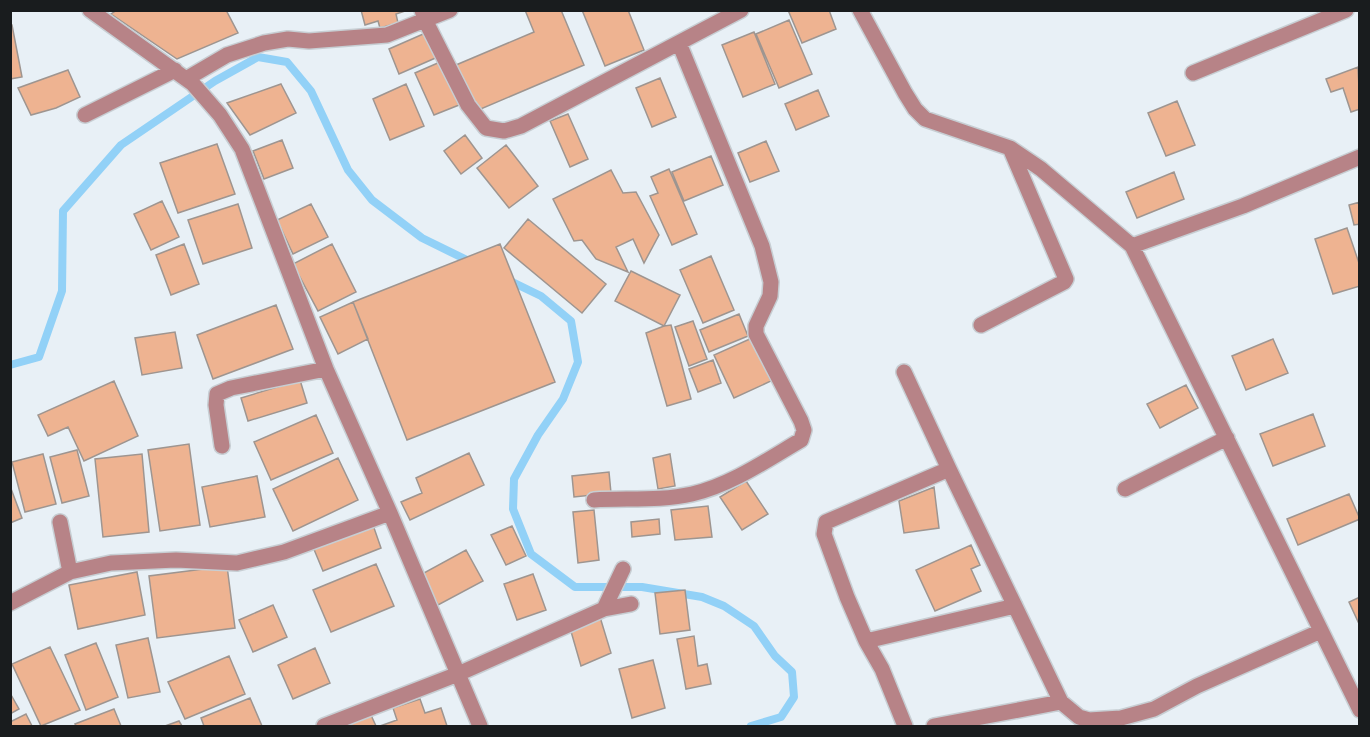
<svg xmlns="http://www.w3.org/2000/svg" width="1370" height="737" font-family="Mulish,sans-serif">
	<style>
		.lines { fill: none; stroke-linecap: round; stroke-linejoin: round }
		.stream { stroke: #92d1f7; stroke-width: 8 }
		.building { fill: #eeb391; stroke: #9e9590; stroke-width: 1.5 }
		.minor-casing { stroke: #c7ced3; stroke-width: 18 }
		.minor { stroke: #b78387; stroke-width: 15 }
	</style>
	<rect width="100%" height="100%" fill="#e8f0f6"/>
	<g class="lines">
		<path class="stream" d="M506,279L541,296L571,321L578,362L563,399L538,435L514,479L513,509L531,554L575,587H642L702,597L724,606L754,626L775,656L792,672L794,697L781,717L751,726
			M10,365L39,357L62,291L63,211L121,145L215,81L258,57L287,62L311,91L348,170L372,200L422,238L473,263"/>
	</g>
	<path class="building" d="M117,10H226L238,33L177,59L111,14Z
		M361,10H408L396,14L398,23L380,28L378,21L365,25Z
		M525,10H561L584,65L476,111L456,65L534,32Z
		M582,10H628L644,50L605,66Z
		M788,10H829L836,29L802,43Z
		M789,20L812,74L779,88L756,34Z
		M10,25H12L22,77L10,79Z
		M430,31L440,56L399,74L389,49Z
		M754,32L775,84L743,97L722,45Z
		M440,62L459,105L434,115L415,73Z
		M1358,67L1360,109L1351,112L1343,88L1331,92L1326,79Z
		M68,70L80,97L56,108L31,115L18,88Z
		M660,78L676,117L652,127L636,88Z
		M281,84L296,113L250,135L227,103Z
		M406,84L424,126L390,140L373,99Z
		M818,90L829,116L796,130L785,104Z
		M1177,101L1195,145L1166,156L1148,113Z
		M568,114L588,159L570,167L550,121Z
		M465,135L482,158L461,174L444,151Z
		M282,140L293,168L264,179L253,151Z
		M766,141L779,171L750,182L738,153Z
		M217,144L235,194L178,213L160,163Z
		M506,145L538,186L509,208L477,168Z
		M711,156L723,185L684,201L672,172Z
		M669,169L697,234L672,245L650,196L658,193L651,177Z
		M611,170L623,193L636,192L659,235L644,263L633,239L616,247L628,272L596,259L582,240L574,241L553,199Z
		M1174,172L1184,199L1137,218L1126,192Z
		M162,201L179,237L151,250L134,214Z
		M1360,202V224L1354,225L1349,205Z
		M238,204L252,248L203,264L188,220Z
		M311,204L328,237L293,254L277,220Z
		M528,219L606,284L582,313L504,248Z
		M1347,228L1360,266V286L1333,294L1315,239Z
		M184,244L199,284L171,295L156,255Z
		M332,244L356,292L318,311L293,264Z
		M500,244L555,382L407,440L353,302Z
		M711,256L734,310L703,323L680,270Z
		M631,271L680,295L664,326L615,301Z
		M353,302L368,339L338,354L320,317Z
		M276,305L293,349L213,379L197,335Z
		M739,314L748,336L709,352L700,330Z
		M693,321L707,359L689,366L675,327Z
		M671,325L691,399L667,406L646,333L664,326Z
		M175,332L182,368L142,375L135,338Z
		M752,338L771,381L734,398L714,355Z
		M1273,339L1288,373L1246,390L1232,356Z
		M713,360L721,383L698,392L689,369Z
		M300,380L307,403L248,421L241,398Z
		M114,381L138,436L84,461L68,427L48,436L38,415Z
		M1186,385L1198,408L1160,428L1147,404Z
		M1313,414L1325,446L1273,466L1260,434Z
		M316,415L333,453L271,480L254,442Z
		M189,444L200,525L160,531L148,450Z
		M77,450L89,496L62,503L50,457Z
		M469,453L484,485L410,520L401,502L422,493L416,478Z
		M43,454L56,504L25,512L12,462Z
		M142,454L149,532L103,537L95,459Z
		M670,454L675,486L658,489L653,458Z
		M338,458L358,500L293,531L273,489Z
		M609,472L611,493L574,497L572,476Z
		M257,476L265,517L210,527L202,487Z
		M746,481L768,514L742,530L720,497Z
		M10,486L22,518L10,523Z
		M934,487L939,528L904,533L899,501Z
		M1349,494L1360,519L1298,545L1287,519Z
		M708,506L712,537L675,540L671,510Z
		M594,510L599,560L578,563L573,512Z
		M659,519L660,534L632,537L631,522Z
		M373,525L381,548L323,571L313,547Z
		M512,526L526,556L506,565L491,535Z
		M971,545L980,565L971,569L981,591L935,611L916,570Z
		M466,550L483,581L438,605L422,574Z
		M376,564L394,606L331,632L313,590Z
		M227,566L235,628L157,638L149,576Z
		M137,572L145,615L78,629L69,585Z
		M533,574L546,610L517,620L504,584Z
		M685,590L690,630L660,634L655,593Z
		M1360,597V626L1349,602Z
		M273,605L287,637L253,652L239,620Z
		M600,617L611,653L581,666L570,628Z
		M694,636L698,666L707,664L711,684L686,689L677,639Z
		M148,638L160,692L128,698L116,645Z
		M96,643L118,697L86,710L65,655Z
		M50,647L80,710L41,726L12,664Z
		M315,648L330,683L293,699L278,665Z
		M229,656L245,694L185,719L168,682Z
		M653,660L665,708L632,718L619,669Z
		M10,693L19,709L10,714Z
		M250,698L262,726H204L201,718Z
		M420,699L425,713L441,708L447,726H380L397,720L393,708Z
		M114,709L121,726H76L75,724Z
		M370,713L376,726H340Z
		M26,714L32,726H10V722Z
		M179,721L182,726H165Z"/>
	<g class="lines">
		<g class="minor-casing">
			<path id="minor" d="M90,10L193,84L220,115L242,149L326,369L390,513L480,726
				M422,10L425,20L468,105L486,128L504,131L521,126L741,10
				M860,10L905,93L915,109L925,119L1010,148L1041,169L1132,246L1360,710
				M1193,73L1346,10
				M186,79L227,55L264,43L288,39L309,41L387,35L450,10
				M85,115L175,70
				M1132,246L1243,206L1360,157
				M981,325L1064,282L1066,279L1010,148
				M904,372L949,469L1061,702L1079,717L1089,720L1121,718L1154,709L1197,686L1321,631
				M222,446L216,405L217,394L231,388L326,369
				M949,469L826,522L824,534L847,597L866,641L1015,606
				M1125,489L1227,438
				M594,500C626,498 661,501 692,494C731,485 767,460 801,440L804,430L801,421L756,334V326L770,296L771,282L762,246L679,43
				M60,522L70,572
				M10,603L70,572L111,563L176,560L237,563L284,552L390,513
				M604,609L623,569
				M866,641L882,669L905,726
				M324,726L458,674L604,609L631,604
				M934,726L1061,702"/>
		</g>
		<use href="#minor" class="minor"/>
	</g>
	<rect width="1370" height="737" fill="none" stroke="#191c1e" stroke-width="24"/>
</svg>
